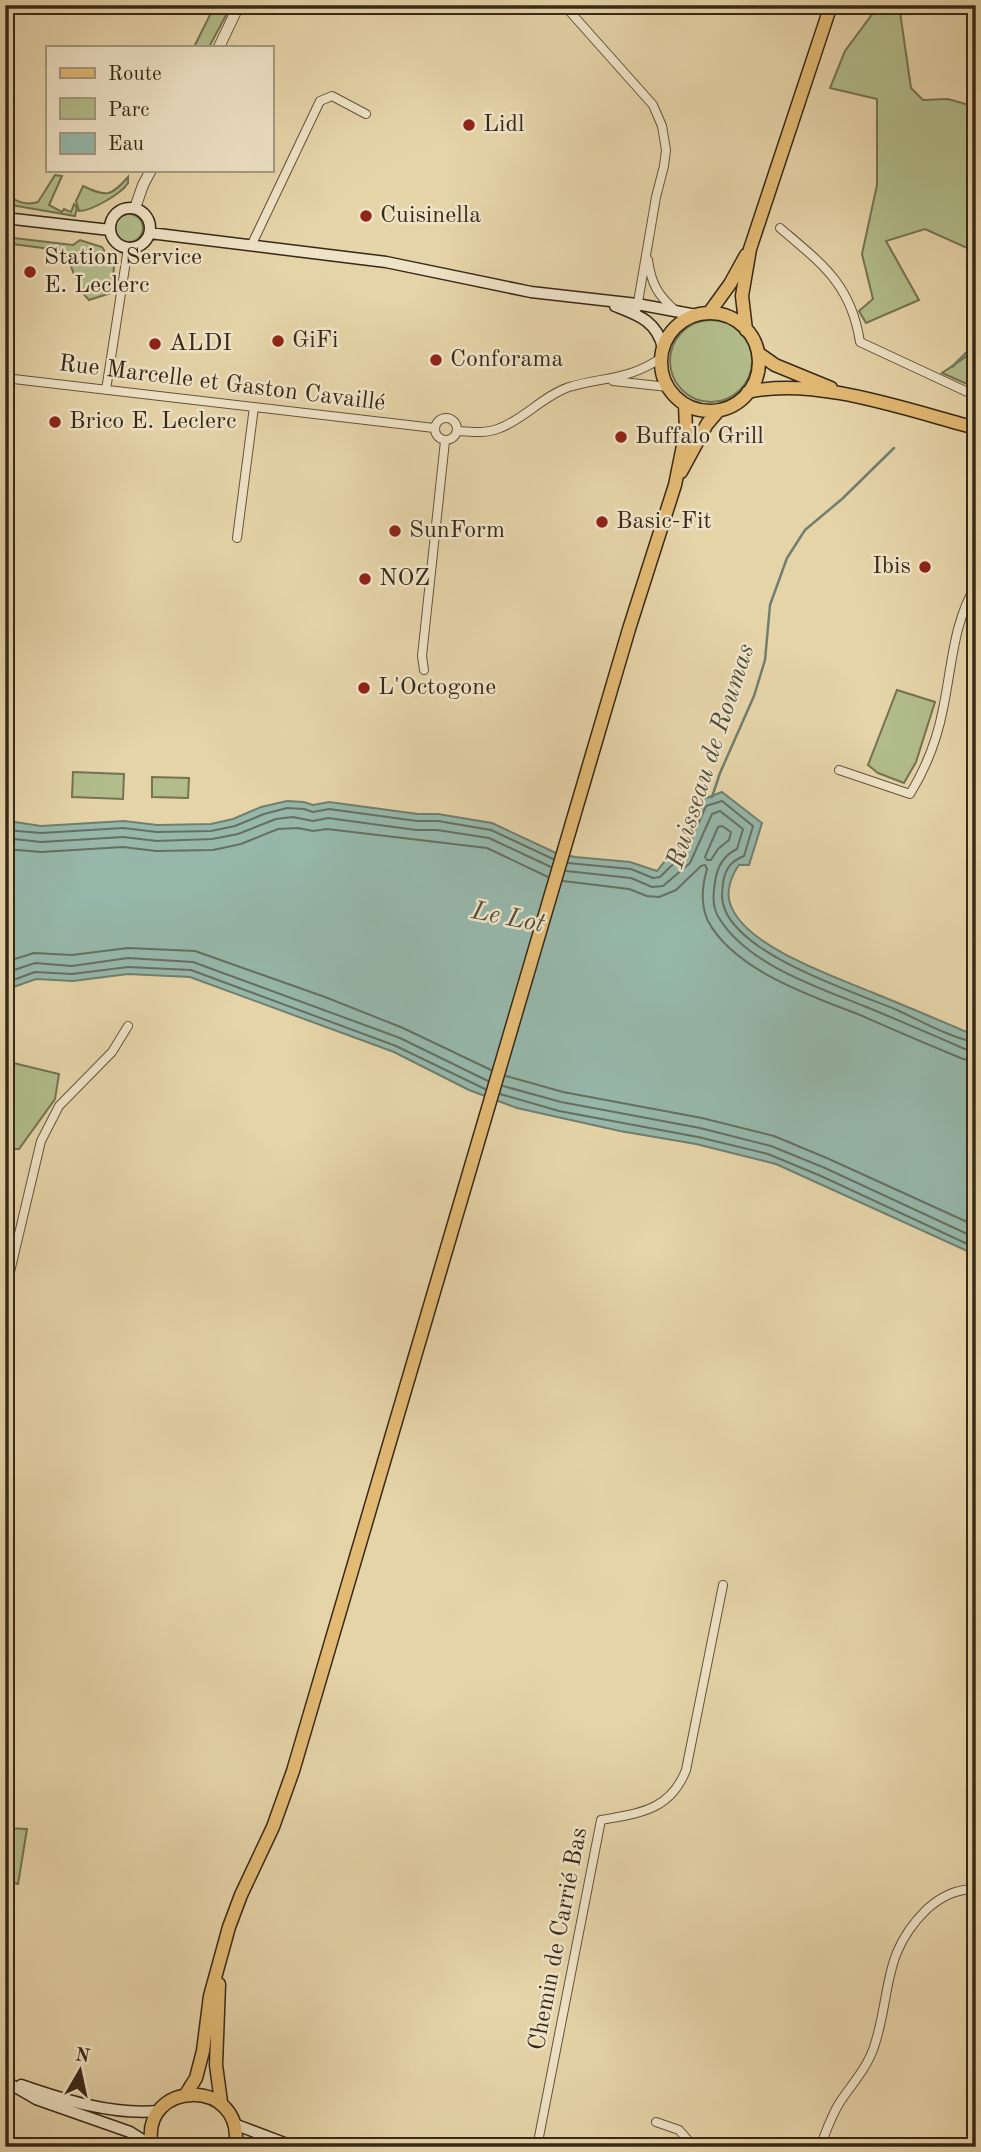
<svg xmlns="http://www.w3.org/2000/svg" width="981" height="2152" font-family="'Old Standard TT',serif">
	<style>
		.green { fill: #b2bd8b; stroke: #747352; stroke-width: 2 }
		.water { fill: #96b8ab; stroke: #707f70; stroke-width: 2 }
		.lines { fill: none; stroke-linecap: round; stroke-linejoin: round }
		.shore { stroke: #667062; stroke-width: 2 }
		.stream { stroke: #707f70; stroke-width: 2.5 }
		.minor-casing { stroke: #63543c; stroke-width: 10 }
		.tertiary-casing { stroke: #63543c; stroke-width: 12 }
		.secondary-casing { stroke: #372918; stroke-width: 13 }
		.primary-casing { stroke: #372918; stroke-width: 15 }
		.minor { stroke: #efe3c7; stroke-width: 8 }
		.tertiary { stroke: #efe3c7; stroke-width: 10 }
		.secondary { stroke: #efe3c7; stroke-width: 10 }
		.primary { stroke: #e3ba74; stroke-width: 12 }
		.poi-dot { fill: #8f2418; stroke: #efe3c7; stroke-width: 2.5 }
		.labels { text-anchor: middle; dominant-baseline: central; stroke-width: 5; stroke-linejoin: round; paint-order: stroke }
		.poi-label { font-size: 24px; fill: #372918; stroke: #efe3c7; text-anchor: start }
		.street-label { font-size: 24px; fill: #372918; stroke: #efe3c7 }
		.water-label { font-size: 26px; font-style: italic; fill: #4f4d3d; stroke: #efe3c7 }
	</style>
	<rect width="100%" height="100%" fill="#e6d4a9"/>
	<filter id="stains"><feTurbulence type="fractalNoise" baseFrequency=".00286" numOctaves="4"/><feColorMatrix values="0 0 0 0 .2 0 0 0 0 .09 0 0 0 0 .02 0 0 0 .5 -.17"/></filter>
	<radialGradient id="worn" r=".72"><stop offset=".6" stop-color="#630" stop-opacity="0"/><stop offset="1" stop-color="#630" stop-opacity=".3"/></radialGradient>
	<path class="green" d="M215,5L231,6L209,47H194Z
		M879,5H899L911,88L923,100L948,99L976,107V252L925,229L886,241L919,300L866,323L859,311L873,299L862,254L877,185V99L830,88L845,51Z
		M55,175L62,176L49,205L62,212L64,209L71,212L74,204L77,208L75,216L5,204V194C16,201 25,206 38,202Z
		M128,177V183C122,193 92,211 79,211L76,201L83,186C106,197 111,197 128,177Z
		M115 228a14 14 0 1 1 28 0a14 14 0 1 1-28 0Z
		M5,237L73,245L80,240L102,247L114,267L111,293L89,300L80,290L67,256L51,249L12,244L5,246Z
		M670 361a41 41 0 1 1 82 0a41 41 0 1 1-82 0Z
		M976,350V388L942,373Z
		M897,690L935,702L916,762L904,783L878,773L868,765Z
		M73,772L124,774L123,799L72,797Z
		M152,777L189,778L188,798L152,797Z
		M5,1061L59,1074L55,1099L19,1149H5Z
		M5,1828L27,1829L18,1884L5,1881Z"/>
	<path class="water" d="M722,792L762,823L749,865H739C731,876 725,893 731,906C747,947 833,976 871,992C906,1006 941,1021 976,1036V1255L776,1164L696,1144L620,1131L517,1108L469,1090L394,1052L190,977L128,974L73,981L36,979L5,990V823L15,822L41,826L124,821L157,825L211,824L233,819L261,807L287,801L304,802L313,805L329,802L418,814H438L492,823L556,853L575,857L630,862L657,871L665,861L677,854L701,800Z"/>
	<g class="lines">
		<path class="shore" d="M722,826L731,832L729,840L718,849L711,860H707L705,857L718,827Z
			M5,830L41,833L123,828L157,832L211,831L235,826L264,814L287,808L304,809L313,812L329,809L417,821H438L491,830L553,859
			M5,838L41,842L123,837L157,841L212,839L238,834L276,819L293,817L313,821L328,818L416,830H437L489,838L551,867
			M5,849L41,852L123,847L156,851L213,850L241,844L278,829L298,828L313,831L327,829L487,848L548,877
			M568,863L631,869L653,878L660,877L671,866L683,858L706,806L722,801L753,826L744,856C731,861 725,869 723,883C722,892 721,901 725,910C745,957 851,991 897,1010C917,1019 955,1040 976,1042
			M566,871L631,878L652,887L663,886L690,863L712,814L720,811L743,829L737,849C724,855 717,867 715,882C713,895 712,907 719,918C747,964 817,987 864,1006C898,1020 933,1035 967,1050L976,1051
			M563,881L629,889L647,896L659,897L676,890L701,866L705,865L707,869C702,886 700,904 708,921C734,970 811,996 860,1015C894,1030 929,1045 963,1059L976,1062
			M5,962L34,953L72,955L128,948L195,951L325,997L403,1028L491,1070
			M5,973L35,963L72,966L128,958L193,962L400,1038L488,1081
			M5,983L35,972L72,974L128,967L191,970L396,1046L485,1089
			M506,1076L563,1092L702,1118L774,1136L829,1159L976,1226
			M503,1086L561,1102L700,1128L771,1146L825,1168L976,1238
			M500,1094L559,1111L698,1137L768,1154L821,1176L976,1248"/>
		<path class="stream" d="M952,367L976,343
			M712,797L720,773L754,696L765,660L770,605L787,558L805,530L842,499L894,448"/>
		<g class="minor-casing">
			<path id="minor" d="M564,5L653,105L662,126L666,150L664,166L656,197L637,308
				M780,228C822,264 851,284 860,342L976,396
				M251,246L320,101L332,96L366,114
				M648,260C651,283 658,296 676,311
				M5,378L434,428
				M613,381L668,387
				M106,390L128,248
				M435 429a11 11 0 1 1 22 0a11 11 0 1 1-22 0Z
				M457,431C471,432 486,434 500,428C524,419 543,396 569,387C603,377 629,380 661,358
				M237,538L254,407
				M424,670L422,656L445,441
				M839,770L910,794C926,768 937,740 943,709C952,667 953,623 976,585
				M5,1293L41,1141L59,1106L112,1052L128,1026
				M656,2122L679,2130L694,2147
				M537,2147L601,1820C639,1813 670,1811 686,1770L723,1585
				M820,2147C826,2132 831,2116 840,2102C852,2084 867,2068 874,2047C892,1993 881,1954 927,1909C942,1896 956,1889 976,1889"/>
		</g>
		<g class="tertiary-casing">
			<path id="tertiary" d="M219,47L239,5
				M135,208L143,185L151,170"/>
		</g>
		<g class="secondary-casing">
			<path id="secondary" d="M110 228a20 20 0 1 1 40 0a20 20 0 1 1-40 0Z
				M5,218L110,230
				M150,233L386,262L531,292L637,304L696,315
				M615,306C638,315 657,321 663,348
				M5,2081L36,2099L130,2132L152,2146
				M21,2085C64,2100 112,2115 158,2111
				M234,2124L295,2147
				M248,2147L262,2142L276,2144"/>
		</g>
		<g class="primary-casing">
			<path id="primary" d="M709,313L730,284L746,255
				M661 362a49 49 0 1 1 98 0a49 49 0 1 1-98 0Z
				M746,330L742,296L750,249L831,5
				M758,353L775,365L831,388
				M748,392C815,376 910,411 976,428
				M681,472L707,424L719,410
				M219,1984L216,2065L221,2102
				M186,2094L196,2078L203,2051L210,1996L229,1927L241,1895L273,1827L293,1771L629,629L675,485L686,431L685,404
				M152,2147C138,2078 247,2077 235,2147"/>
		</g>
		<use href="#minor" class="minor"/>
		<use href="#tertiary" class="tertiary"/>
		<use href="#secondary" class="secondary"/>
		<use href="#primary" class="primary"/>
	</g>
	<g class="poi-dot">
		<circle cx="469" cy="125" r="7"/>
		<circle cx="366" cy="216" r="7"/>
		<circle cx="30" cy="272" r="7"/>
		<circle cx="278" cy="341" r="7"/>
		<circle cx="155" cy="344" r="7"/>
		<circle cx="436" cy="360" r="7"/>
		<circle cx="55" cy="422" r="7"/>
		<circle cx="621" cy="437" r="7"/>
		<circle cx="602" cy="522" r="7"/>
		<circle cx="395" cy="531" r="7"/>
		<circle cx="925" cy="567" r="7"/>
		<circle cx="365" cy="579" r="7"/>
		<circle cx="364" cy="688" r="7"/>
	</g>
	<g class="labels">
		<g class="poi-label">
			<text x="483" y="125">Lidl</text>
			<text x="380" y="216">Cuisinella</text>
			<text x="44" y="258">Station Service<tspan x="44" dy="28">E. Leclerc</tspan></text>
			<text x="292" y="341">GiFi</text>
			<text x="169" y="344">ALDI</text>
			<text x="450" y="360">Conforama</text>
			<text x="69" y="422">Brico E. Leclerc</text>
			<text x="635" y="437">Buffalo Grill</text>
			<text x="616" y="522">Basic-Fit</text>
			<text x="409" y="531">SunForm</text>
			<text x="911" y="567" text-anchor="end">Ibis</text>
			<text x="379" y="579">NOZ</text>
			<text x="378" y="688">L'Octogone</text>
		</g>
		<g class="street-label">
			<text transform="translate(222 384) rotate(7)">Rue Marcelle et Gaston Cavaillé</text>
			<text transform="translate(559 1939) rotate(-79)">Chemin de Carrié Bas</text>
		</g>
		<g class="water-label">
			<text transform="translate(711 756) rotate(-72)">Ruisseau de Roumas</text>
			<text transform="translate(508 918) rotate(11)">Le Lot</text>
		</g>
	</g>
	<rect width="981" height="2152" fill="none" stroke="#e6d4a9" stroke-width="28"/>
	<rect x="7" y="7" width="967" height="2138" fill="none" stroke="#372918" stroke-width="3.5"/>
	<rect x="14" y="14" width="953" height="2124" fill="none" stroke="#372918" stroke-width="2"/>
	<rect x="46" y="46" width="228" height="126" fill="#efe3c7" stroke="#a59981" stroke-width="2"/>
	<rect x="60" y="68" width="35" height="10" fill="#e3ba74" stroke="#a59981" stroke-width="2"/>
	<text x="108" y="80" font-size="21" fill="#372918">Route</text>
	<rect x="60" y="98" width="35" height="21" fill="#b2bd8b" stroke="#a59981" stroke-width="2"/>
	<text x="108" y="116" font-size="21" fill="#372918">Parc</text>
	<rect x="60" y="133" width="35" height="21" fill="#96b8ab" stroke="#a59981" stroke-width="2"/>
	<text x="108" y="150" font-size="21" fill="#372918">Eau</text>
	<g transform="translate(80 2071) rotate(9)" stroke="#efe3c7" stroke-width="5" paint-order="stroke">
	<path d="M0-5L12 26L0 18L-12 26Z" fill="#372918"/>
	<text y="-10" font-size="19" font-weight="bold" text-anchor="middle" fill="#372918">N</text>
	</g>
	<rect width="100%" height="100%" filter="url(#stains)"/>
	<rect width="100%" height="100%" fill="url(#worn)"/>
</svg>
